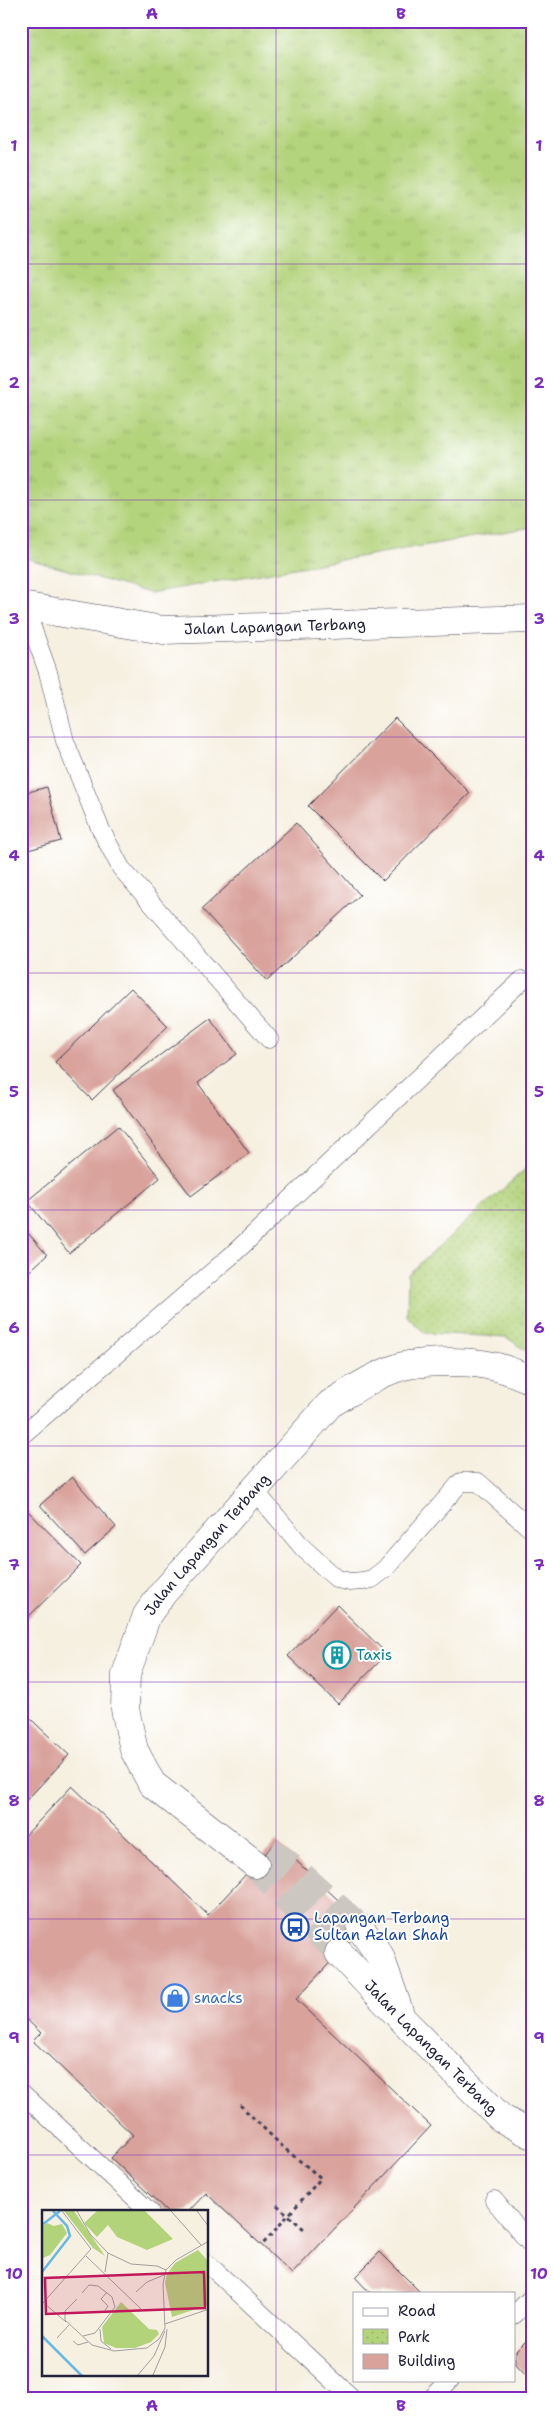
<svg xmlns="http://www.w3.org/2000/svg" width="553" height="2419" font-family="'Shantell Sans',sans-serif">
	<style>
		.grass { fill: url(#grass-tufts); stroke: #6a7a5b }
		.park { fill: url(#park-dots); stroke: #6a7a5b }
		.building { fill: #d9a29b }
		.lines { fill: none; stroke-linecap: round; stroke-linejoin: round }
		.secondary-tunnel { stroke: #ccc7c0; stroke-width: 28; stroke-dasharray: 28 14; stroke-linecap: butt }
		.lane-casing { stroke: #424154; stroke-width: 19 }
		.secondary-casing { stroke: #424154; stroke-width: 29 }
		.path { stroke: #424154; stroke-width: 3; stroke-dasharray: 4 4; stroke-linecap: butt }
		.lane { stroke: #fff; stroke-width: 18 }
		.secondary { stroke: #fff; stroke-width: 28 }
		.grid { fill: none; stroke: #7b2cbf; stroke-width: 1; stroke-opacity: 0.55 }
		.labels { text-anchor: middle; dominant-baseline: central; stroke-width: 4; stroke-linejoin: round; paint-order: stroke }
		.street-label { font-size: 15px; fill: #22223b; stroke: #fff }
		.culture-label { font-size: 15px; fill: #0d838f; stroke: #fff; text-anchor: start }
		.transit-label { font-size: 15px; fill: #164399; stroke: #fff; text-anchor: start }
		.shop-label { font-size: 15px; fill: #366cbe; stroke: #fff; text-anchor: start }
		.inset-river { fill: none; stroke: #68b8e3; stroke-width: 2.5 }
		.inset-road { fill: none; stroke: #a19e9f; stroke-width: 1 }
		.view { fill: #c2185b; fill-opacity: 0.15; stroke: #c2185b; stroke-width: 2.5 }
		.inset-edge { fill: none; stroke: #22223b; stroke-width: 2.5 }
		.neatline { fill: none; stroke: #7b2cbf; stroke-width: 2 }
		.grid-label { font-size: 16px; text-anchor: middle; font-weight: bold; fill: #7b2cbf }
	</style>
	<defs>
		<pattern id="grass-tufts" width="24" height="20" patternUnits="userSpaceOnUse" patternTransform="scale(1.25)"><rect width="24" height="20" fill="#b3d37b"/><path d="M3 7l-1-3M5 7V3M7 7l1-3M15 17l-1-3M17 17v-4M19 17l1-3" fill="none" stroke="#9ab56b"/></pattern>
		<pattern id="park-dots" width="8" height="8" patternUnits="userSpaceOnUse" patternTransform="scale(1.25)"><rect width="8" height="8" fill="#b3d37b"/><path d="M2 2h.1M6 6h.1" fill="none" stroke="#9ab56b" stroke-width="1.8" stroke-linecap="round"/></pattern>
	</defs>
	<rect width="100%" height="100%" fill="#fff"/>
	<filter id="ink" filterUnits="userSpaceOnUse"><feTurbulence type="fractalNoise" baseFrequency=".02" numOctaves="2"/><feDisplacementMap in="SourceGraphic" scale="10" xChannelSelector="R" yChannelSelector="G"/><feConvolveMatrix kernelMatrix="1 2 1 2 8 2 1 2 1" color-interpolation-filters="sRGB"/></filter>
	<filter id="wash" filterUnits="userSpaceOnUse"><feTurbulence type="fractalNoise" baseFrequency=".0096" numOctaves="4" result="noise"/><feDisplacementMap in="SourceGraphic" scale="20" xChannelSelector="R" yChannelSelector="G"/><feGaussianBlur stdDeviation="1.12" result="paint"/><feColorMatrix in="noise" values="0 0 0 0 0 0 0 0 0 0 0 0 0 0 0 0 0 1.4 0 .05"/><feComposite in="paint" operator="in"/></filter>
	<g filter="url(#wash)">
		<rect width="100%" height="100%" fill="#f6f0e1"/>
		<path class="grass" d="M21,21H527L532,38V527L150,593L21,557Z"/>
		<path class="park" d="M532,1163V1355L506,1337L425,1333L407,1316L408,1274Z"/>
		<g id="blocks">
			<path class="building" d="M395,718L470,793L383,881L308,806Z
				M47,787L61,841L21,852V794Z
				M296,823L360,895L267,981L202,909Z
				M131,988L168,1026L92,1100L55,1062Z
				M210,1018L237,1054L198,1083L249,1153L191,1196L113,1090Z
				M118,1126L160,1178L69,1253L27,1201Z
				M21,1225L47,1255L21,1279Z
				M72,1477L116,1527L85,1555L40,1505Z
				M25,1508L81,1565L21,1624V1511Z
				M337,1605L387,1654L338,1704L288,1656Z
				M21,1710L69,1755L21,1806Z
				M72,1786L208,1915L276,1842L365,1925L296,1999L431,2126L292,2274L206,2193L188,2212H168L111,2158L133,2135L33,2041L41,2033L21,2014V1840Z
				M380,2252L421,2293H370L355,2277Z
				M532,2335V2381L516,2364V2351Z"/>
		</g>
	</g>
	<g filter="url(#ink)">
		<use href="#blocks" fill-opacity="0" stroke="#424154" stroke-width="1"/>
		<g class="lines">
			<path class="secondary-tunnel" d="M269,1850L296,1871L361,1929
				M255,1864L339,1953"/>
			<g class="lane-casing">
				<path id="lane" d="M25,608L48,672L65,741L100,828L121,868L269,1039
					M21,1436L232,1255L522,980
					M255,1491L303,1548L337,1579L350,1582L363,1581L372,1579L385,1569L461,1482H478L532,1530
					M21,2092L150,2212
					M494,2200L532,2246
					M208,2264L352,2398
					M514,2315L532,2297
					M432,2398L450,2380"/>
			</g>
			<g class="secondary-casing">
				<g id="secondary">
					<path id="s1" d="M21,606L163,630L532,619"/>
					<path id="s2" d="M255,1864L152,1784L134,1750L125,1709L126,1674L147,1615L163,1593L330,1404C352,1391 373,1376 397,1368C416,1361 461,1361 481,1364C499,1366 515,1373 532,1380"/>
					<path d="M361,1929L380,1956L399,2011"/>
					<path id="s3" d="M339,1953L402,2019L501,2118L532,2135"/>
				</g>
			</g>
			<path class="path" d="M240,2105L284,2148L321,2178L262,2245
				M277,2205L305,2230"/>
			<use href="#lane" class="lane"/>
			<use href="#secondary" class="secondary"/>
		</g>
	</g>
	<path class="grid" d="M276,21V2398M21,264H532M21,500H532M21,737H532M21,973H532M21,1210H532M21,1446H532M21,1682H532M21,1919H532M21,2155H532"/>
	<defs>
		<g id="building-ring" transform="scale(1.4375)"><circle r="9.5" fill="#fff" stroke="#0f9aa8" stroke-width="1.5"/><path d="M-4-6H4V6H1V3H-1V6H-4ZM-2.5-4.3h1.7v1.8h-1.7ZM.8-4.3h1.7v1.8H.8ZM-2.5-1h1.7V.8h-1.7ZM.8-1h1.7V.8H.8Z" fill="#0f9aa8"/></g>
		<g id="bus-ring" transform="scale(1.4375)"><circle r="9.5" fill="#fff" stroke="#1a4fb4" stroke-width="1.5"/><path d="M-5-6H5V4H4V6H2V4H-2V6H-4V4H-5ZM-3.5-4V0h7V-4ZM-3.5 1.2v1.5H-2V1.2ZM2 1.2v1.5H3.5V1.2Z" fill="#1a4fb4"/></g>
		<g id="shop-ring" transform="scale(1.4375)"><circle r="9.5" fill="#fff" stroke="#3f7fe0" stroke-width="1.5"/><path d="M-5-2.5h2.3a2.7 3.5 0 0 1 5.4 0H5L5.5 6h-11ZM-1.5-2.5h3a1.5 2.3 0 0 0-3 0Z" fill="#3f7fe0"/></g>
	</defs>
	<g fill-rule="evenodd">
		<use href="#building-ring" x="337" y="1655"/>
		<use href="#bus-ring" x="295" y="1927"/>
		<use href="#shop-ring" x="175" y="1998"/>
	</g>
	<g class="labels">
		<g class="street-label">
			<text stroke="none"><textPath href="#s1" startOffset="256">Jalan Lapangan Terbang</textPath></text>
			<text stroke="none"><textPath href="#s2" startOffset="401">Jalan Lapangan Terbang</textPath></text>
			<text stroke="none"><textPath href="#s3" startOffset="132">Jalan Lapangan Terbang</textPath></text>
		</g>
		<g class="culture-label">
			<text x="356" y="1655">Taxis</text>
		</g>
		<g class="transit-label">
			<text x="314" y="1918">Lapangan Terbang<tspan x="314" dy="17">Sultan Azlan Shah</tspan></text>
		</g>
		<g class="shop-label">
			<text x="194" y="1998">snacks</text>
		</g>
	</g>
	<g transform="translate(42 2210)">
		<rect width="166" height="166" fill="#f6f0e1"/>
		<path d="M22,1H32L63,46L51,38ZM55,1H103L131,29L105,40L75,27L66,15L55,27L42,13ZM5,13L12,16L20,14L25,23L8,45L1,48L0,17ZM156,40L166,51V95L130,107L123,73L125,64L133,53Z" fill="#b3d37b"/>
		<path d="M79,92L107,119L115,120L117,124L109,132L93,138H74L62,133L60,117Z" fill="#b3d37b"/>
		<path class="inset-river" d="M0,15L18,1M0,62L28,26L25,16L11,1M0,126L40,166"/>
		<path class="inset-road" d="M35,1L48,24L66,43L89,54L115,56L124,60M129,1L159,35M155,1L167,17M44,46L99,99M63,62L66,43M94,82L105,72L122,65M40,83L47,75L56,76L70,87L73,97L53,123L41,126M35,89L23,101V110L50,135L72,141L105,138L117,129L123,118L121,74L124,60L134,50L167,31M0,94L49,39L20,1M3,94L24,112M62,102L66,96L59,89L65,82M123,114L167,99M58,119L59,131L69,139M15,128L27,115M31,131L36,135L46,132M111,165L123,137L125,119M95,166L112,146L123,121"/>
		<path class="view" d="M162,62L163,98L4,104L3,68Z"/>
		<rect width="166" height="166" class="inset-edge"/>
	</g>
	<rect width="553" height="2419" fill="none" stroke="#fff" stroke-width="55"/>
	<rect x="353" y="2292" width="162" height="90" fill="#ffffff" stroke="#a7a7b1"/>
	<rect x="363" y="2308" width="25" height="8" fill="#ffffff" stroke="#a7a7b1"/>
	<text x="398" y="2316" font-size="15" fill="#22223b">Road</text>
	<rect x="363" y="2329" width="25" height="15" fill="url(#park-dots)" stroke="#a7a7b1"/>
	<text x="398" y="2342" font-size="15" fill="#22223b">Park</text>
	<rect x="363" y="2354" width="25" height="15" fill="#d9a29b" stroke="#a7a7b1"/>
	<text x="398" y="2366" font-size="15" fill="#22223b">Building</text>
	<rect x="28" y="28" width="498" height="2364" class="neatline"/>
	<g class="grid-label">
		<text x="152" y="19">A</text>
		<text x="401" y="19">B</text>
		<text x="14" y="151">1</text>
		<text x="539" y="151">1</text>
		<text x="14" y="388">2</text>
		<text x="539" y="388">2</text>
		<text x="14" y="624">3</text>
		<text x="539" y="624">3</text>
		<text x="14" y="861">4</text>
		<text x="539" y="861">4</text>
		<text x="14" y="1097">5</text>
		<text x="539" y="1097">5</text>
		<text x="14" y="1333">6</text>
		<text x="539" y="1333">6</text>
		<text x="14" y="1570">7</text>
		<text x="539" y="1570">7</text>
		<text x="14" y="1806">8</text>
		<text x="539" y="1806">8</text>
		<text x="14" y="2043">9</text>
		<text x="539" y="2043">9</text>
		<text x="14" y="2279">10</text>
		<text x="539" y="2279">10</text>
		<text x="152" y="2411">A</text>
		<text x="401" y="2411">B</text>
	</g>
</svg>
